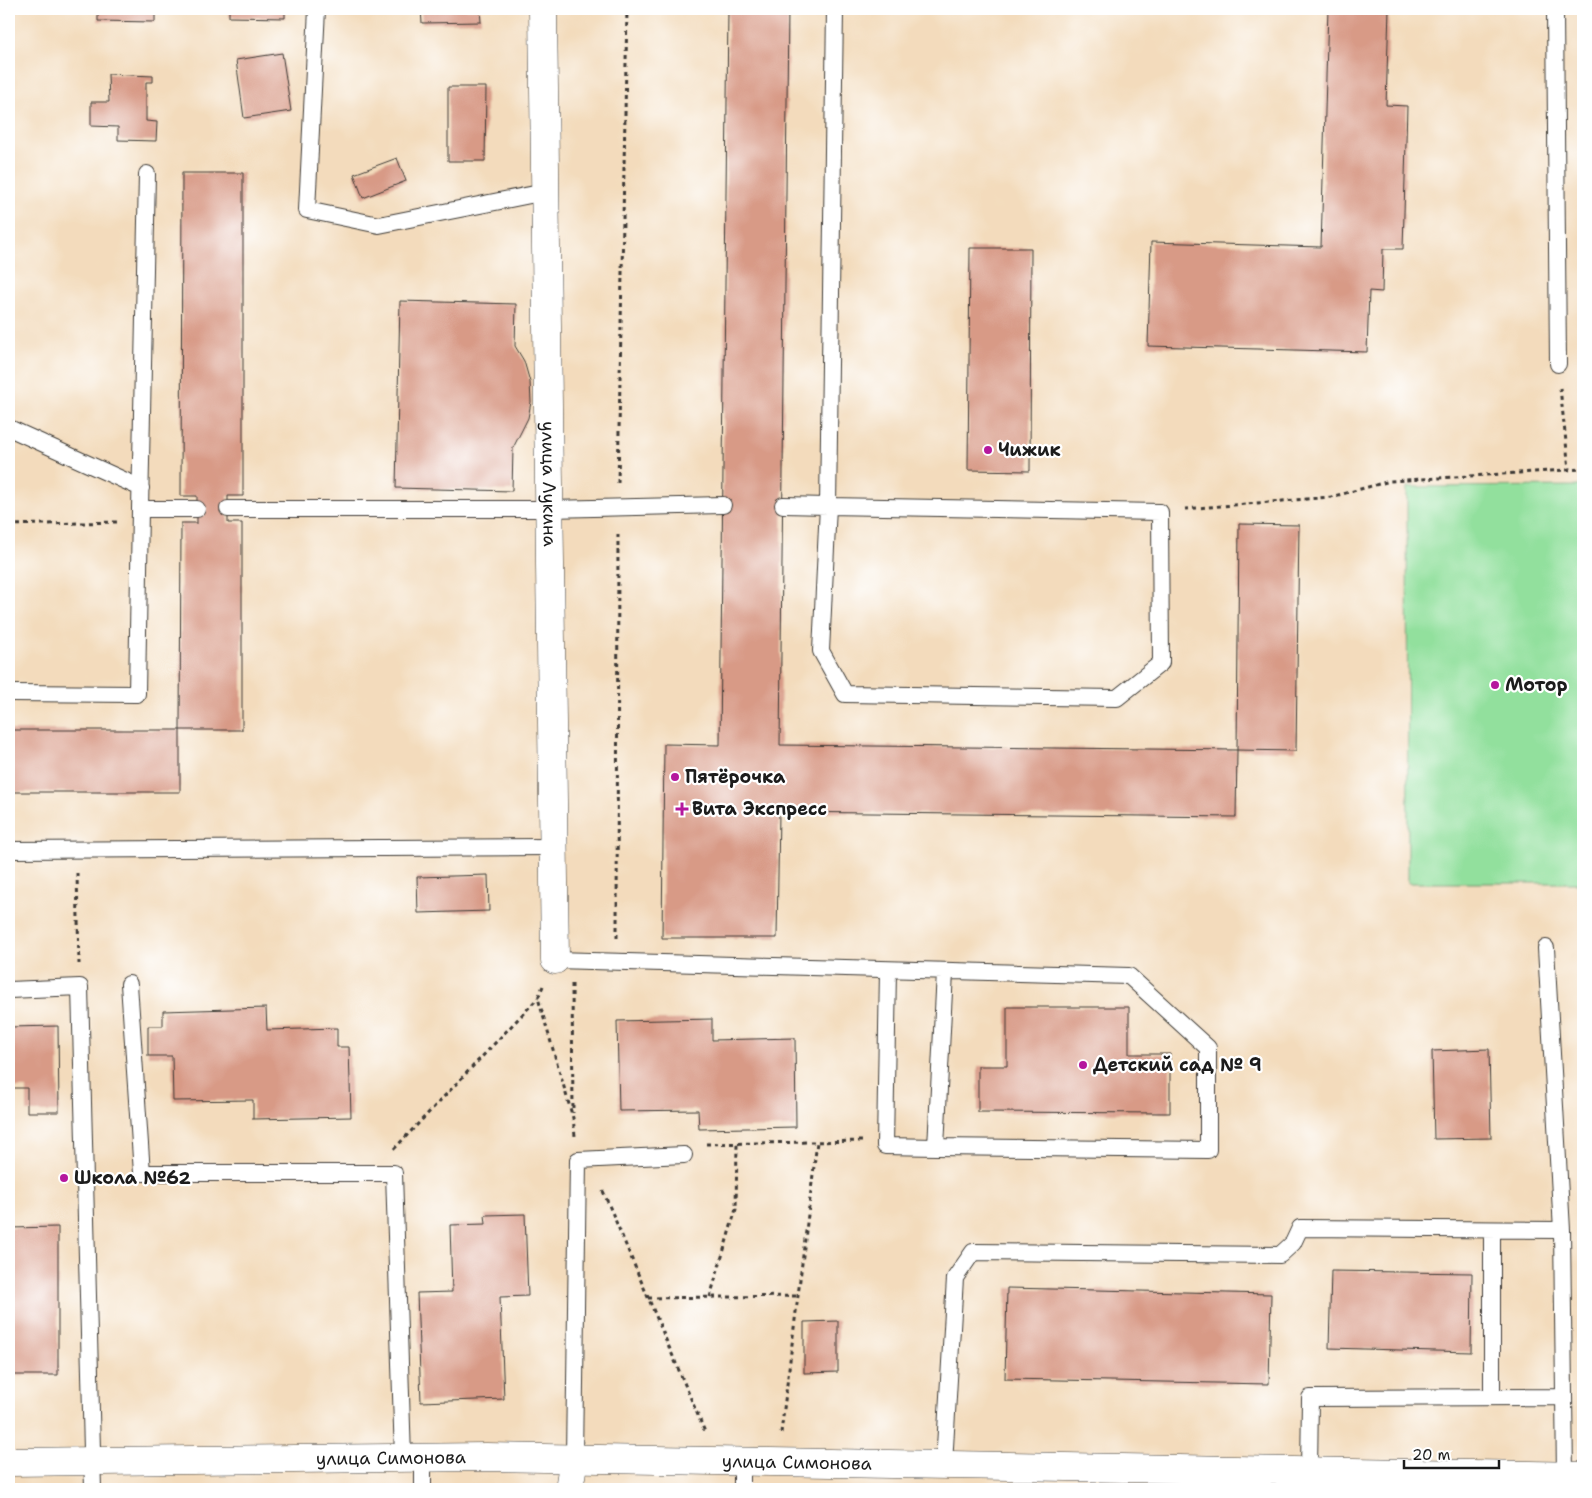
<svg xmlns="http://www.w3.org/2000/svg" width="1592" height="1498" font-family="'Shantell Sans',sans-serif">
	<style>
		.green { fill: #92e09d; stroke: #577e5c }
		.building { fill: #d89a86 }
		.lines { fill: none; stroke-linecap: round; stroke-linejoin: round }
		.service-casing { stroke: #3c3934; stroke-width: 18 }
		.minor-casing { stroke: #3c3934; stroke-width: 29 }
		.path { stroke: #3c3934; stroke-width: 3; stroke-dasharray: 4 4; stroke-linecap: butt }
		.service { stroke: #fff; stroke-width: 16 }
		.minor { stroke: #fff; stroke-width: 28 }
		.poi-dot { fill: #b5179e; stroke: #fff; stroke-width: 2 }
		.labels { text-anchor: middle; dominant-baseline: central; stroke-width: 4.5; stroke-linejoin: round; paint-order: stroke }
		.poi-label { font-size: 18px; font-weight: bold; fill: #1c1c1c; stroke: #fff; text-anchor: start }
		.street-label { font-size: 18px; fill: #1c1c1c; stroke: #fff }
	</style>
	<rect width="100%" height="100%" fill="#fff"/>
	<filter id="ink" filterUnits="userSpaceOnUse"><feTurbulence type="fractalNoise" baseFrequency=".02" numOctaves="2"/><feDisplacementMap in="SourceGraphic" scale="10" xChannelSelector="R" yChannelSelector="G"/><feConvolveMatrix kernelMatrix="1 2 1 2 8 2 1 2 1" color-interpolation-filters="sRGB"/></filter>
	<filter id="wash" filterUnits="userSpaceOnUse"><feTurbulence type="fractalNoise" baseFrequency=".0096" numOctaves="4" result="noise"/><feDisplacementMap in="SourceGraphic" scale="20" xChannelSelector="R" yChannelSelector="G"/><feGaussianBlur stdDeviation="1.12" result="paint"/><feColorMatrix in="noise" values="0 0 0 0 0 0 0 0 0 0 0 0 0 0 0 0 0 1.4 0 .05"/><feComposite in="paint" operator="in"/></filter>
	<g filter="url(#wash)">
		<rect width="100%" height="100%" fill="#f3dbbc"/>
		<path class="green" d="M1583,486V883H1408L1407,487Z"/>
		<g id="blocks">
			<path class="building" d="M98,9H155V22L98,21Z
				M229,9H285V18L229,17Z
				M421,9H480L481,22L422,23Z
				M728,9H788L780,745L1237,750L1236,817L779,812L777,938H662L664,744L720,745Z
				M1328,9H1389L1386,105L1407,106L1403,249H1383L1382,292L1369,291L1367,352L1148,346L1151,242L1321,247Z
				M282,53L291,111L244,118L236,60Z
				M108,74L153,76V82H146V121L157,122L156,141L118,140V127L91,126V102H109Z
				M448,87H486L485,161H448Z
				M397,158L406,181L363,198L354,174Z
				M182,173H243V496H228V523H242V730H180L181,523H197V496H181Z
				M970,248H1031L1030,471L968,470Z
				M400,301L516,304L515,346L524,361L530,382L531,402L528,418L513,448L512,491L396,488Z
				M1239,524L1299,525L1296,751L1237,750Z
				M9,730H180V792H9Z
				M488,875L489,911L418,913L417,877Z
				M1007,1007H1129V1054H1170V1113L978,1112V1066H1007Z
				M266,1008L267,1030L337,1028V1047H349L351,1117L253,1119V1100L173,1101L172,1056H148V1026H163V1011Z
				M712,1019V1040L795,1038L796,1127L699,1129L698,1110L619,1111L617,1021Z
				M58,1026L59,1112H27V1088H9V1027Z
				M1489,1049L1491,1138L1434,1139L1432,1051Z
				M525,1214L528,1296L500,1297L504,1399L421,1402L417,1293L452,1292L450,1225L486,1224L485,1215Z
				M58,1227V1375H9V1228Z
				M1331,1271L1472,1273L1471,1352L1329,1348Z
				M1007,1288L1271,1294L1269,1384L1005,1379Z
				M838,1321V1372L804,1373V1322Z"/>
		</g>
	</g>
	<g filter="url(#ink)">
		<use href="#blocks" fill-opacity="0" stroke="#3c3934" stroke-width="1"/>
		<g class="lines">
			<g class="service-casing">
				<path id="service" d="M317,9L307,210L379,225L545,192
					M1555,9L1558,364
					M9,428L141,488
					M783,505L828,506L835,9
					M828,506L1160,512L1161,663L1117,698L845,694L821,651Z
					M140,509L147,174
					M228,509H550L723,505
					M9,693L137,694L140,509H197
					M9,850L554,847
					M1546,948L1562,1230L1565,1476
					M555,960L1129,976L1208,1048V1150L936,1147L945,972
					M888,970L885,1146L936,1147
					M129,984L142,1173H394L403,1458
					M9,990L80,987L93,1489
					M1492,1230V1397
					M574,1458L578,1160L684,1155
					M944,1464L955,1278L973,1252L1280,1255L1293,1243L1300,1228L1562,1230
					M1309,1471L1310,1398L1563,1397
					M423,1489V1458
					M742,1489V1460"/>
			</g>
			<g class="minor-casing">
				<g id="minor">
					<path id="s1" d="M543,9L555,960"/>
					<path id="s2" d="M9,1462L486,1457L1583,1476"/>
					<path d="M569,1489L574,1458"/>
				</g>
			</g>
			<path class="path" d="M1560,388L1569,469
				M618,483L627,9
				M1185,509L1331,497L1390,481L1583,469
				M9,525L117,522
				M77,873L79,964
				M617,938L618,532
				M572,984L573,1113
				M543,986L538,998L573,1118L575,1136
				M706,1144L862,1141
				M394,1149L538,998
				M603,1191L705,1432
				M710,1297L736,1209L737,1143
				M648,1298L798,1296
				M781,1433L817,1142"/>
			<use href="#service" class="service"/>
			<use href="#minor" class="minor"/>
		</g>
	</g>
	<g class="poi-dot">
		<circle cx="988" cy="450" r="5"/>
		<circle cx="1495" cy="685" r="5"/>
		<circle cx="675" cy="777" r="5"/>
		<path d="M679.5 801.5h5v5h5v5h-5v5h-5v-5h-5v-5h5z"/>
		<circle cx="1083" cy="1065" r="5"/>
		<circle cx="64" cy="1178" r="5"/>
	</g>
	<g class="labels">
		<g class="poi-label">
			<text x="998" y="450">Чижик</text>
			<text x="1505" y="685">Мотор</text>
			<text x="685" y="777">Пятёрочка</text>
			<text x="692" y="809">Вита Экспресс</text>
			<text x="1093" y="1065">Детский сад № 9</text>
			<text x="74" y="1178">Школа №62</text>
		</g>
		<g class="street-label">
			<text stroke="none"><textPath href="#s1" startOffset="475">улица Лукина</textPath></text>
			<text stroke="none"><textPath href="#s2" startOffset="382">улица Симонова</textPath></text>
			<text stroke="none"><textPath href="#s2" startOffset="788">улица Симонова</textPath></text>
		</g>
	</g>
	<rect width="1592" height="1498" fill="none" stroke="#fff" stroke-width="30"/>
	<path d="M1404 1460v8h95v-8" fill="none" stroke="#1c1c1c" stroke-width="2.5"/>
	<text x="1412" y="1460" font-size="15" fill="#1c1c1c" stroke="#ffffff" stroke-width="4" paint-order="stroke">20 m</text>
</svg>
